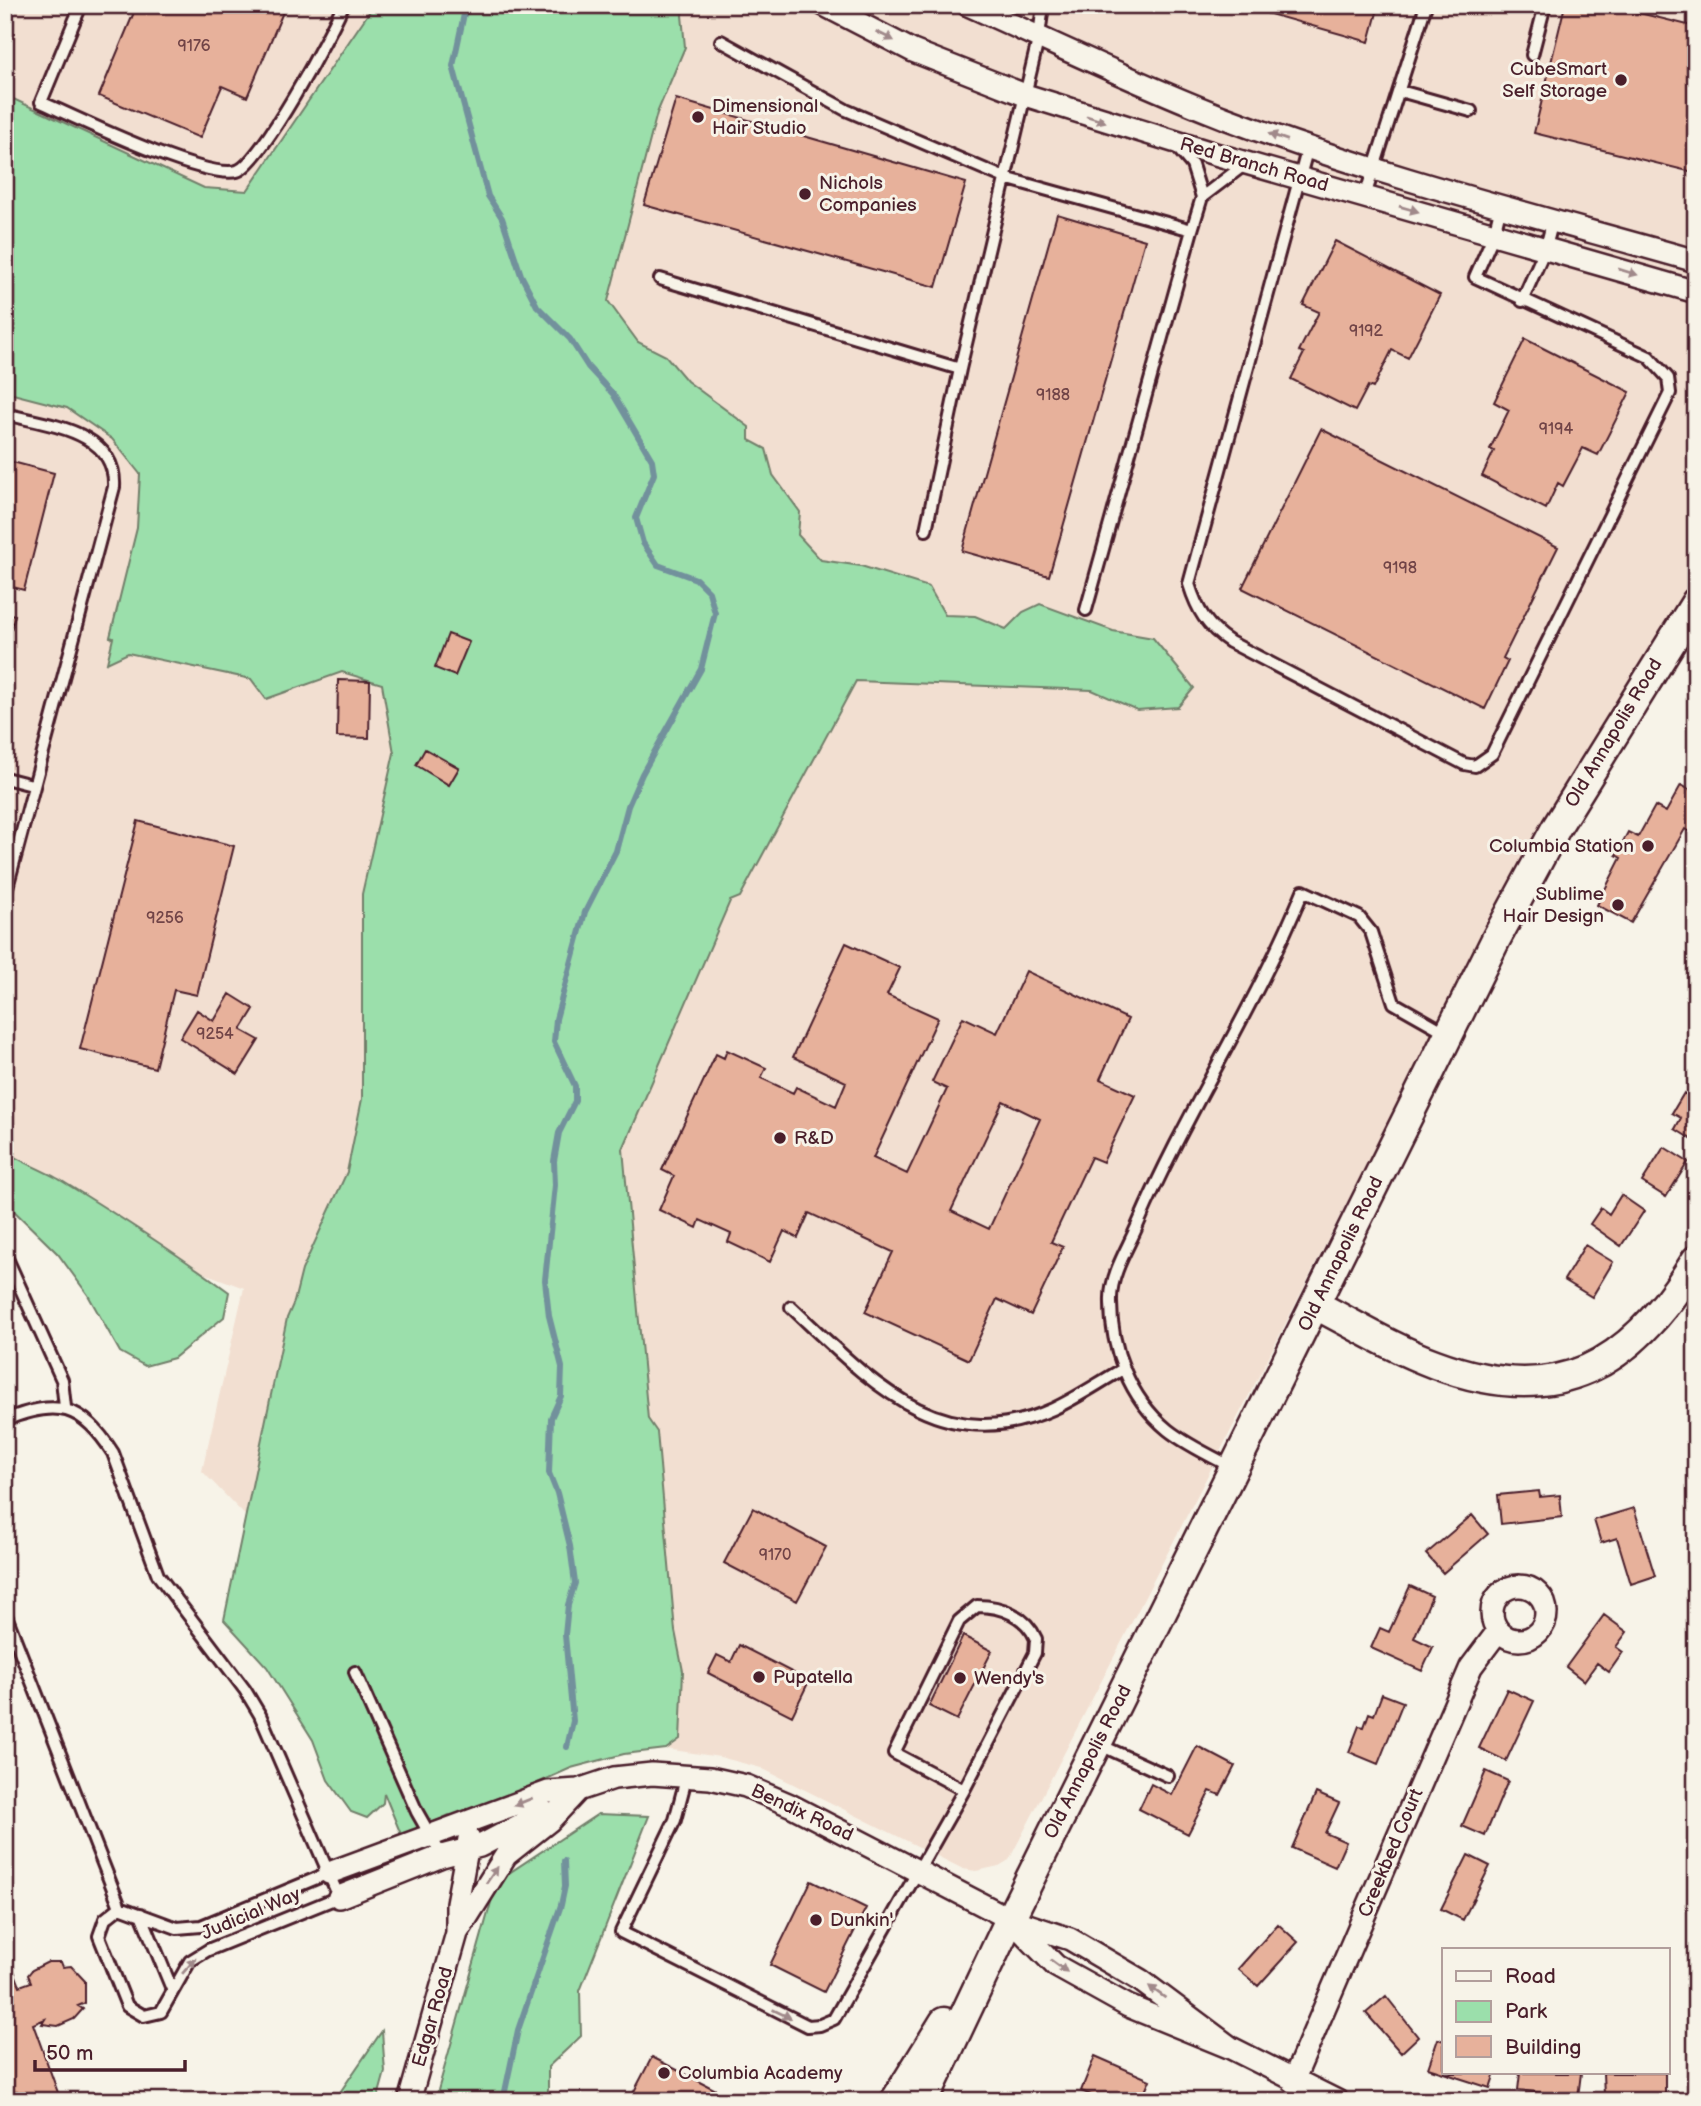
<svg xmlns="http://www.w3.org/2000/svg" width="1701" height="2106" font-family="'Balsamiq Sans',sans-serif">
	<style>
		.built { fill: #f2dfd1 }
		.green { fill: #9bdfab; stroke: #727f6b; stroke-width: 2 }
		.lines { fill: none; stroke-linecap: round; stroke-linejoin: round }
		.stream { stroke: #72919c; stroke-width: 6 }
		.building { fill: #e7b19b; stroke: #4a1f2b; stroke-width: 2; fill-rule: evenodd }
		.lane-casing { stroke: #4a1f2b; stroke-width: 16 }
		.street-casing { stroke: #4a1f2b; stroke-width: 26 }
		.secondary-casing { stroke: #4a1f2b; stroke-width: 33 }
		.lane { stroke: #f7f3e8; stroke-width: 10 }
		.street { stroke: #f7f3e8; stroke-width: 21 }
		.secondary { stroke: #f7f3e8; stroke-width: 28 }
		.oneway { fill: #a0898a }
		.poi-dot { fill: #4a1f2b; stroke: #f7f3e8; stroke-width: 2.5 }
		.labels { text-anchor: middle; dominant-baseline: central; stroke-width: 6; stroke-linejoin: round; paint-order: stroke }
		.number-label { font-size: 16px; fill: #714447 }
		.poi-label { font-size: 19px; fill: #4a1f2b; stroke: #f7f3e8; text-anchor: start }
		.street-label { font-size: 19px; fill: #4a1f2b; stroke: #f7f3e8 }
	</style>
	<rect width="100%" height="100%" fill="#f7f3e8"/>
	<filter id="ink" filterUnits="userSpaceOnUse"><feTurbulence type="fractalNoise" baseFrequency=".0143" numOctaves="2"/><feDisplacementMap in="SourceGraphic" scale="14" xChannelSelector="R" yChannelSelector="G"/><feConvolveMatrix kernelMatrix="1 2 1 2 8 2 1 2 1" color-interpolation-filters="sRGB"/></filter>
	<g filter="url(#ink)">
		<path class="built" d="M5,5H1696V571L1543,822L1483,934L1259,1376L1009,1860L999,1866L976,1871L963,1869L761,1768L720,1757L666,1749L624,1754L571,1768L459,1818L353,1627L202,1471L244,1288L5,1198Z"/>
		<path class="green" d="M374,5H685L682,15L685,47L657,113L608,301L638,342L666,356L687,381L749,427V440L766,449L773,475L800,512L798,535L821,560L861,566L929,587L945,615L975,616L1006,629L1023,612L1040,604L1113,631L1153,638L1194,688L1178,707L1137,710L1092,690L856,681L740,897L730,901L623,1149L648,1419L657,1432L675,1631L683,1671L680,1739L666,1749L624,1754L571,1768L459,1818L449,1815L402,1837L384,1793L383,1803L367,1818L351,1812L328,1780L313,1740L267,1667L224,1620L287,1318L294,1302L302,1270L347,1172L362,1099V894L394,753L382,684L342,672L266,699L251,679L128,653L107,663L113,638L110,637L137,528L140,474L112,439L67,408L5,392V95L204,188L247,191Z
			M5,1151C9,1156 51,1174 62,1181C119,1216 175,1252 229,1292L224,1317L174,1358L145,1366L120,1352L88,1295L58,1254L5,1202Z
			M598,1814L649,1816L580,1991L581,2036L548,2067V2101H435L497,1881Z
			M382,2031L385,2072L377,2101H334Z"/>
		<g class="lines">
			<path class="stream" d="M471,5L464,14L453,66L488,196L502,218L521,275L537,306L570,339L588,367L613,394L652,460L654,474L636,518L643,543L658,565L696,579L709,592L715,613L701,669L642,774L628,806L616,851L585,912L556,1019L554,1042L575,1086V1101L559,1133L554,1161L555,1185L545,1280L549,1316L562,1367L561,1396L551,1418L549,1473L557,1493L570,1546L575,1583L568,1605L565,1635L573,1721L567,1747
				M503,2101L518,2030L561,1905L565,1886L564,1861"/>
		</g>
		<path class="building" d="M137,5H286L247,97L222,86L200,138L99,96Z
			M1238,5H1379L1369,42Z
			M1565,5H1607L1696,27V173L1534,133Z
			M676,99L966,183L936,287L644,205Z
			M1057,214L1145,240L1049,576L962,551Z
			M1335,241L1440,295L1408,358L1392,350L1373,388L1368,386L1355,411L1291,379L1304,353L1299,351L1319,312L1303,305Z
			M1525,339L1630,392L1598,455L1583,448L1563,486L1558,483L1546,509L1482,476L1494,451L1490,449L1509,410L1494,402Z
			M1321,429L1558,547L1503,658L1508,661L1485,709L1242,588Z
			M5,460L54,473L24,590L5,585Z
			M5,613L15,615L5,655Z
			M448,634L469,642L455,676L435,668Z
			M338,680L370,681L369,738L337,737Z
			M425,749L459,768L449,785L416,765Z
			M1681,785L1696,793V826L1692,833L1685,829L1631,923L1597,905L1621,858L1616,855L1628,832L1638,837L1655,806L1666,812Z
			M138,821L234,846L197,995L174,990L155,1068L80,1049Z
			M846,943L900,968L887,995L938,1018L873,1158L907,1174L947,1089L932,1082L963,1017L997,1033L1026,971L1128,1019L1100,1079L1135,1095L1103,1162L1091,1157L1051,1242L1063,1247L1031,1315L997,1299L969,1360L865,1312L893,1252L809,1213L798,1238L784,1231L770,1262L728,1242L731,1234L700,1220L697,1228L659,1210L674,1176L662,1170L716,1054L724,1058L727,1050L766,1068L761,1078L793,1093L796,1087L836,1106L846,1082L793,1057ZM1003,1101L1040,1119L989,1229L951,1211Z
			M230,994L254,1009L241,1030L259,1040L238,1074L180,1038L197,1010L214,1021Z
			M1684,1093L1696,1101V1142L1675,1129L1681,1118L1672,1113Z
			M1664,1147L1688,1162L1666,1197L1642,1182Z
			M1621,1195L1644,1211L1621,1246L1590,1224L1601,1208L1609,1214Z
			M1585,1245L1613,1262L1592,1297L1564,1280Z
			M1539,1491L1540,1497L1560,1495L1562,1517L1501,1524L1498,1495Z
			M753,1508L826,1547L797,1601L724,1563Z
			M1634,1508L1655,1576L1631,1584L1617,1538L1601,1543L1594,1520Z
			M1472,1515L1488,1534L1443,1573L1426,1554Z
			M1410,1586L1432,1596L1414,1638L1433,1647L1422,1671L1371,1648L1380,1628L1389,1632Z
			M1604,1615L1627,1632L1616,1647L1623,1652L1609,1672L1597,1663L1584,1681L1566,1667Z
			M963,1636L992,1651L957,1720L929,1706Z
			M739,1645L809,1681L792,1716L708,1673L717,1655L731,1662Z
			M1507,1689L1534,1701L1506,1761L1479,1748Z
			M1382,1694L1403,1702L1378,1764L1349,1752L1359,1726L1364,1727L1369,1713L1374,1715Z
			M1197,1746L1235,1766L1220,1795L1210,1791L1188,1834L1139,1809L1151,1784L1172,1795Z
			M1486,1771L1508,1781L1485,1836L1462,1826Z
			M1316,1793L1339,1803L1325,1833L1346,1842L1335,1867L1292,1848Z
			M1468,1855L1490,1866L1463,1920L1441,1909Z
			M811,1881L866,1908L824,1992L770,1965Z
			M1278,1924L1298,1942L1258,1986L1238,1969Z
			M5,1948L20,1986L31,1982L28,1975L32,1970L48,1962H61L63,1967L71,1966L85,1981V2003L78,2006L83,2009L74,2019L58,2026L42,2024L45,2019L33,2024L61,2101H5Z
			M1386,1996L1418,2037L1401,2053L1366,2013Z
			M1438,2039L1444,2041V2073H1495L1490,2088L1428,2068Z
			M1095,2056L1150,2080L1141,2101L1122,2094L1119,2101L1101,2099L1081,2091Z
			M652,2057L716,2090L710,2101H629Z
			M1520,2073H1581L1578,2097L1518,2090Z
			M1603,2073H1665V2095H1604Z"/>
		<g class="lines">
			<g class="lane-casing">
				<path id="lane" d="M81,5L41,102C77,118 204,180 237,171C261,164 331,33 343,5
					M721,41L846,110L1005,178L1192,230L1086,610
					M1532,55L1545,5
					M1400,91L1471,111
					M1175,145L1192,165L1202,197L1244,165
					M1308,147L1189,584C1197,610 1207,627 1230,642L1464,764L1475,766L1492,754L1670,393L1668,378L1649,357L1475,277L1494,234L1501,206
					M1365,196L1426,5
					M1192,230L1202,197
					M660,279L960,369
					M1522,301L1546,247L1553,220
					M5,414C47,425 117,430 114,487L5,895
					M926,530L960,369L1039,36L1043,5
					M5,778L32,785
					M5,1254L62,1380L65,1407
					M791,1307C868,1379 940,1460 1053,1409C1077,1398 1100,1382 1123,1369
					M5,1420C57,1399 82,1404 113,1453L158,1575L245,1690L260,1715L339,1897L208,1950L190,1961L161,2012L144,2016L127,2006L99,1936L105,1919L120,1907L177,1928L201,1926L329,1873
					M1232,1467C1211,1456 1187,1445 1168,1430C1129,1398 1110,1347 1111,1298C1111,1273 1129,1246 1138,1224C1187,1110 1256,1006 1303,891L1359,917L1371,932L1394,1003L1447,1033
					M977,1606C1002,1606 1026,1616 1036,1639L1035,1653L964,1790L894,1753L959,1621Z
					M5,1613L120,1907
					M355,1672L417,1812L442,1856
					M1098,1744L1168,1776
					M687,1775L675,1820L621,1932L808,2026L820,2025L834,2019L964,1790
					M141,1914L172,1989"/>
			</g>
			<g class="street-casing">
				<path id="street" d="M824,5L913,51L1025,95L1215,154L1696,292
					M968,5C1053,43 1137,84 1225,118C1378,176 1538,216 1696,261
					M1492 1613a27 27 0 1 1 54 0a27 27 0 1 1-54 0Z
					M329,1873L548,1792L578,1790L614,1778L652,1774L710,1778L746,1786L790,1805L1010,1919L1070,1939L1140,1980L1231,2048
					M339,1897L442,1856L480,1846L545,1812
					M1014,1923L1056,1966L1128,2006L1231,2048L1337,2101
					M457,1931V1903L469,1839
					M1293,2081L1471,1667L1498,1631
					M409,2101L457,1933L506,1855L549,1821L578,1790"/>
			</g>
			<g class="secondary-casing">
				<path id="secondary" d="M1316,1305C1355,1325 1394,1349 1435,1364C1558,1410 1632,1366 1696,1260
					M895,2101L944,2022
					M924,2101L1010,1919L1496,939L1556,828L1696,602"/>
			</g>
			<use href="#lane" class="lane"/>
			<use href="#street" class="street"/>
			<use href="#secondary" class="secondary"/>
		</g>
		<defs><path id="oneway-solid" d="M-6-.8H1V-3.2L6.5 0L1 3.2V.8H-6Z" transform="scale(1.75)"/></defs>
		<g class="oneway">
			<use href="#oneway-solid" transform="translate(885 36) rotate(27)"/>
			<use href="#oneway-solid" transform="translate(1096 119) rotate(18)"/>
			<use href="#oneway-solid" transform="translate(1278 137) rotate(-161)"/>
			<use href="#oneway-solid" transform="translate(1409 209) rotate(16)"/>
			<use href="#oneway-solid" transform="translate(1628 272) rotate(17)"/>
			<use href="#oneway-solid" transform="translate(523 1802) rotate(158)"/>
			<use href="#oneway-solid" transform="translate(492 1875) rotate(-55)"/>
			<use href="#oneway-solid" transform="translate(189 1966) rotate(-49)"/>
			<use href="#oneway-solid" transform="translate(1059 1966) rotate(36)"/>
			<use href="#oneway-solid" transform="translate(1157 1992) rotate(-144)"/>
			<use href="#oneway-solid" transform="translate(782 2014) rotate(26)"/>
		</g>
	</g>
	<g class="poi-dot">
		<circle cx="1621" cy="80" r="7"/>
		<circle cx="698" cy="117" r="7"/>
		<circle cx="805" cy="194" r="7"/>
		<circle cx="1648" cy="846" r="7"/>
		<circle cx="1618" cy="905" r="7"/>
		<circle cx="780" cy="1138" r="7"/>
		<circle cx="759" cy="1677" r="7"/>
		<circle cx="960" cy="1678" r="7"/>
		<circle cx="816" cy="1920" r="7"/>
		<circle cx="664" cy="2073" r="7"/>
	</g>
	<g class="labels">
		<g class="number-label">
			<text x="194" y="46">9176</text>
			<text x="1366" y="331">9192</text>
			<text x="1053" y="395">9188</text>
			<text x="1556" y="429">9194</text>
			<text x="1400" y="568">9198</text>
			<text x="165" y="918">9256</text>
			<text x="215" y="1034">9254</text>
			<text x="775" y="1555">9170</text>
		</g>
		<g class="poi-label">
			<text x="1607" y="69" text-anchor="end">CubeSmart<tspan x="1607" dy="22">Self Storage</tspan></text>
			<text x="712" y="106">Dimensional<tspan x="712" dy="22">Hair Studio</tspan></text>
			<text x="819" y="183">Nichols<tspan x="819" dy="22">Companies</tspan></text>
			<text x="1634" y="846" text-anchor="end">Columbia Station</text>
			<text x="1604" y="894" text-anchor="end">Sublime<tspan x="1604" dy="22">Hair Design</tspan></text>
			<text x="794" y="1138">R&amp;D</text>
			<text x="773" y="1677">Pupatella</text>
			<text x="974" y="1678">Wendy's</text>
			<text x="830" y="1920">Dunkin'</text>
			<text x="678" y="2073">Columbia Academy</text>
		</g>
		<g class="street-label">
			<text transform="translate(1254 165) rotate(16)">Red Branch Road</text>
			<text transform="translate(1614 733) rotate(-59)">Old Annapolis Road</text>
			<text transform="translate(1341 1254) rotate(-64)">Old Annapolis Road</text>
			<text transform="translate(1088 1762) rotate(-63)">Old Annapolis Road</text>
			<text transform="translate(802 1813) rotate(25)">Bendix Road</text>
			<text transform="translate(1391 1853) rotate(-67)">Creekbed Court</text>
			<text transform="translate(251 1914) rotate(-23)">Judicial Way</text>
			<text transform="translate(433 2017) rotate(-74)">Edgar Road</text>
		</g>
	</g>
	<rect width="1701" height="2106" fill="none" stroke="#f7f3e8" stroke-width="28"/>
	<rect x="14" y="14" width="1673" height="2078" fill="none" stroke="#4a1f2b" stroke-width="2.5" filter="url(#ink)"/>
	<rect x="1442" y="1948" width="228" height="126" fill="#f7f3e8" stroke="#b29e9c" stroke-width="2"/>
	<rect x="1456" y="1971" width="35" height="10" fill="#f7f3e8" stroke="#b29e9c" stroke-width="2"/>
	<text x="1505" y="1983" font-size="21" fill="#4a1f2b">Road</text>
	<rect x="1456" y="2001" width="35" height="21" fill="#9bdfab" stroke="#b29e9c" stroke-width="2"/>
	<text x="1505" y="2018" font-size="21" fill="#4a1f2b">Park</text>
	<rect x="1456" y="2036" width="35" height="21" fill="#e7b19b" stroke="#b29e9c" stroke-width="2"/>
	<text x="1505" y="2054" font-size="21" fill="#4a1f2b">Building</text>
	<path d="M35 2060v10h150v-10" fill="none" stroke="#4a1f2b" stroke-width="3.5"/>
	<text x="46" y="2060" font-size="21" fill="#4a1f2b" stroke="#f7f3e8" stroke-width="5" paint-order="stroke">50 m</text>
</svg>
